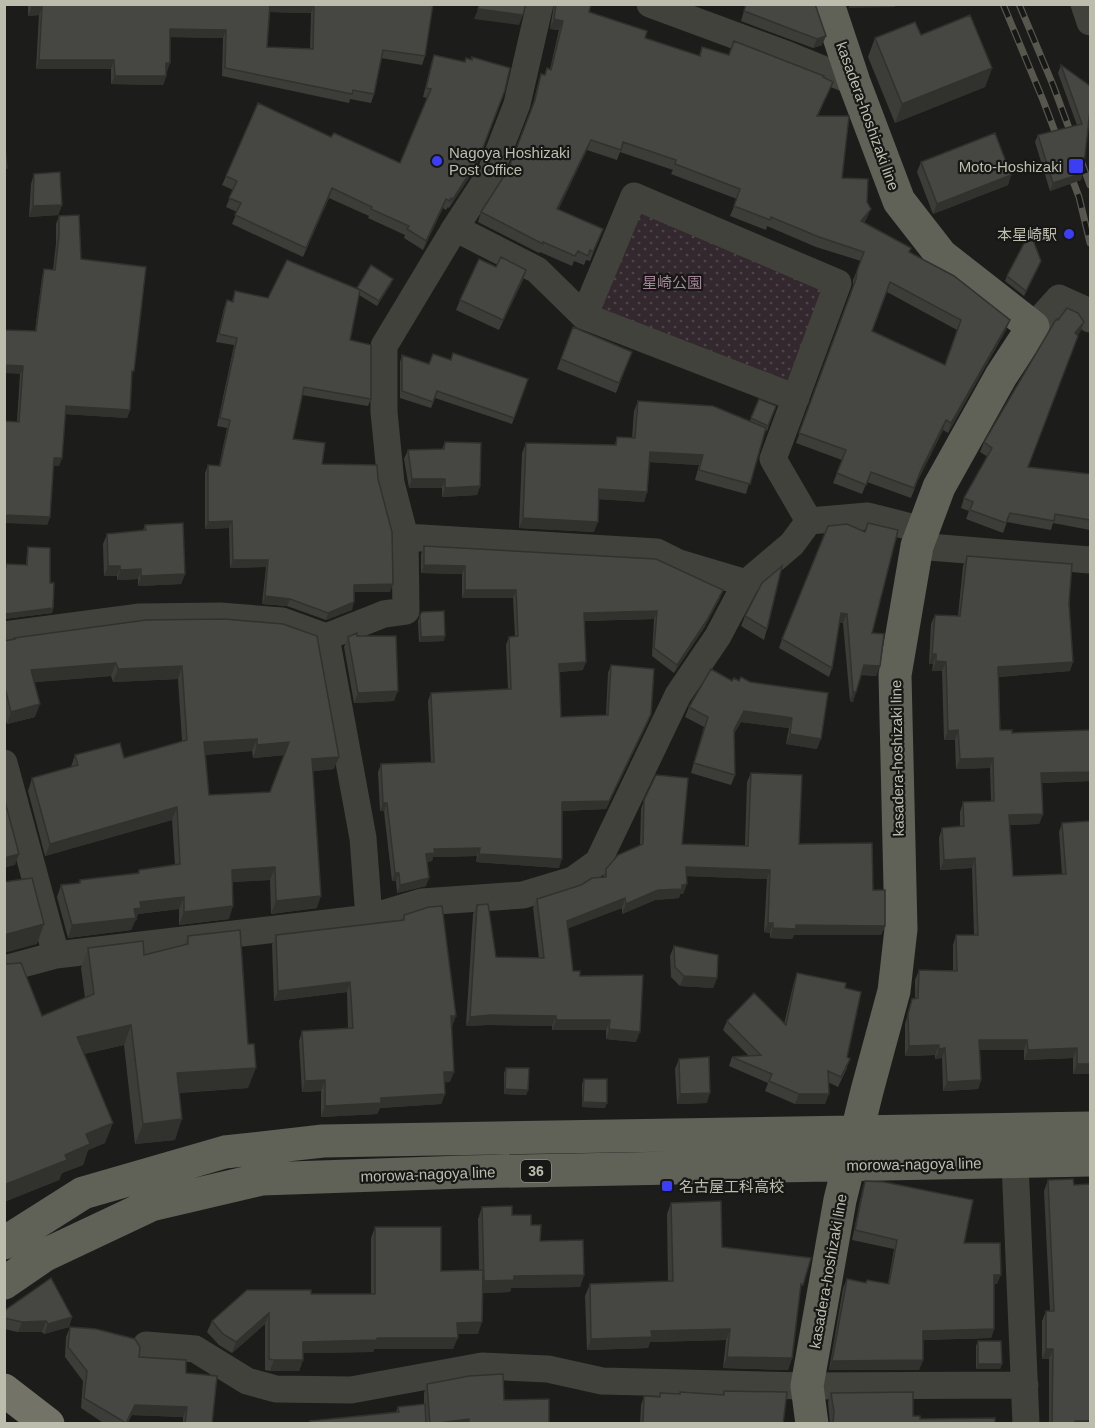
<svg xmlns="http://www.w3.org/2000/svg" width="1095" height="1428" font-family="Arial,'Noto Sans JP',sans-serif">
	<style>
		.park { fill: url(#park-dots) }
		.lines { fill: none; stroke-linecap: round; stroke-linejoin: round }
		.minor { stroke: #41423b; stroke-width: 27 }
		.major { stroke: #606157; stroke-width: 33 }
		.highway { stroke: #737367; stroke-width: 33 }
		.rail-casing { stroke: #57574e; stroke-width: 7 }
		.rail { stroke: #171816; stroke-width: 4.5; stroke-dasharray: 14; stroke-linecap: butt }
		.wall { fill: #3c3d39; fill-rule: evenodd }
		.shaded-wall { fill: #31322e }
		.building { fill: #464742; stroke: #31322e; stroke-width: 1.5; fill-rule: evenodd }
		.poi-dot { fill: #3b3ef5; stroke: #171816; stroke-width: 2 }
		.labels { text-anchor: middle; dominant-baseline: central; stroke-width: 4.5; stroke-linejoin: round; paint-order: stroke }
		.shield { fill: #171816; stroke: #8a8c80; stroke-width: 1.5 }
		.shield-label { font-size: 14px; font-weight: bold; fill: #bcbdad }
		.street-label { font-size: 15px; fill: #bcbdad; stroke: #171816 }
		.poi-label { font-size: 15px; fill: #bcbdad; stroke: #171816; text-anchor: start }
		.park-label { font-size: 15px; fill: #a7849a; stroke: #171816 }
	</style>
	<defs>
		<pattern id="park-dots" width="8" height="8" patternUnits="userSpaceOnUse" patternTransform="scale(1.5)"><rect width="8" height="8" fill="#32282e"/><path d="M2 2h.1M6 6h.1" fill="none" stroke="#4e454a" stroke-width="1.8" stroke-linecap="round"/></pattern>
	</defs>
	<rect width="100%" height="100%" fill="#1c1d1b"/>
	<path class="park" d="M646,210L820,285L823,297L794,380L784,388L606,316L599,304L633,215Z"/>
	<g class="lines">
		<path class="minor" d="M650,4L788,55L854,82
			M1084,4L1090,22
			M455,228L537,270L584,316L796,398
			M584,316L634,196L838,283L773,459L809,521
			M1033,327L1059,298L1090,312V319
			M809,521L868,516L923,530
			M405,537L657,552L679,563L746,583
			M917,546L1090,560
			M4,635L140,617L220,616L282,621L326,637L384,614L406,611L405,537L391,483L384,412V346L455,228L490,174L517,104L540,4
			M326,637L363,838L369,918
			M4,763L56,955
			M4,969L56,955L369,918L422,902L523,895L573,880L598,862L678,695L718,636L746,583L792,544L809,521
			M1015,1162L1026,1424
			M146,1345L195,1349L247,1381L276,1389L351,1390L482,1366L548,1369L602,1381L807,1386L1025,1385"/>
		<path class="major" d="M4,1243L83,1193L225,1152L323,1141L1090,1128
			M4,1283L45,1255L151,1205L262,1179L464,1172L1090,1160
			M812,1424L807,1386L840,1200L867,1091L894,991L901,929L895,675L917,546L939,487L1001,376L1033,327L941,255L899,201L854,82L828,4"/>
		<path class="highway" d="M4,1390L48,1424"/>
		<g class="rail-casing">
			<path id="rail" d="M1003,4L1043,100L1060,145
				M1019,4L1053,85L1090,185
				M1068,168L1079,197L1090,243"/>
		</g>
		<use href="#rail" class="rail"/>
	</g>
	<path class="wall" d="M28,4H433L425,56L422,65L381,58L374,94L371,103L350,99L349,103L222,76L223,38L170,37L166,76L163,85L111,84V69H36L39,15L28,16ZM269,12L311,13L310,49L267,47Z
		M554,4H591L589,12L645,38L699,56L702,47L729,55L823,77L833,82L818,116L842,178L867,202V218L864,223L910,253L1006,330L948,433L943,430L918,480L911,498L867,482L862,494L833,483L842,460L796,443L853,288V280L861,261L816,247L767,226L766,230L730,216L737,199L671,174L673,170L620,152L617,160L587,150L558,209L603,229L590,261L586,260L584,265L574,261L572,266L540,252L539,253L478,222L481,212L508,170L532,108L538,84L541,74L544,75L550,69L559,30L550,29ZM887,292L957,330L945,365L872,331Z
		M746,4H815L822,45L813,48L741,21Z
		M921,35L992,68L985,87L895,123L868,57L875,38Z
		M434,55L465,62L471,60L472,57L476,167L449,208L448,207L446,210L443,208L423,250L404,238L405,235L368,218L369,216L329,198L303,257L232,224L237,212L226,207L233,190L222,185L226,176L331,137L400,163L427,98L423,97L431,64Z
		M1061,65L1090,86L1083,173L1081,180L1050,191L1035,142L1038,135L1077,125L1058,73Z
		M921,162L1011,175L1008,185L933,214L917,172Z
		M34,174L62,205L58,215L29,217L31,184Z
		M59,216L81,259L131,377L130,410L127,418L65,414L62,458L59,466H53L50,517L47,525L17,422L20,374L35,331L42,277L44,269L53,270L56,243V224Z
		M1039,266L1024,296L1005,281L1007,276Z
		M496,267L526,270L523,280L499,330L456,310L460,300Z
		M391,284L377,306L359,295L350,340L371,399L368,406L302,395L293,439L322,464L390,592H354L352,610L326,620L287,606L262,604L266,567L230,568L229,528L205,529V473L208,465L219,466L227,428L217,426L234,345L216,342L224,308L227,300L232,301L235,291L268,298Z
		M573,327L632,352L616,393L557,369Z
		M1081,331L1078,335L1028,467L1090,474V530L1053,523L1051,530L1007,522L1003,533L966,519L969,511L961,508L964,498L988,457L980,452L984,442Z
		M402,355L429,364L450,360L528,379L512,424L435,398L431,408L400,398V362Z
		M759,399L776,406L767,431L765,430L746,494L695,480L699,465L650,462L647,492L644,502L599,499L594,532L519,528L522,453L526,443L615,445L617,437L632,438L634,411L638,401L750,421Z
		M445,442L480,486L477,495L442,497V488H409L404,459L408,450L442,449Z
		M868,523L872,633L880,666L876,676L861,675L853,702L850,701L843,623H839L832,668L829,677L779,648L782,639L865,532Z
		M145,525L185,574L181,584L138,586V579L117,580V576H104L103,544L107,534L143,530Z
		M424,546L723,590L720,598L704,628L674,673L652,656L654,619L584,621L583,670L559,672L561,717L606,715L608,673L611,665L648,722L606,809L562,811L559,868L476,862L477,856L433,857L432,861L427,862L426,886L397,893L396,881H392L384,811H380L378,772L381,764L431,762L428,701L431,693L508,689L506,645L509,637L515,636L513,598H462V574L421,573V554Z
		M28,547L50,583L53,608L52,613L4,619V567L6,564L26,565L27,552Z
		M967,556L1069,603L1070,671L999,677L1000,730L1012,733L1090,730V781L1042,783L1043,814L1039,824L1010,825L1013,876L1062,874L1059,832L1062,823L1090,821V1074H1073V1058L1024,1060V1050H980L981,1080L978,1089L943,1091L942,1058L935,1059V1055L905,1056V1024L912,999L915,998V980L919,970H953V945L956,935H974L972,868L940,870L939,838L942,828L960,827V812L963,802L991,801L990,768L956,769L955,740H944L942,671H932L933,664H929L931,624L935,615L958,616L963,566Z
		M420,615L444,641L419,642L418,621Z
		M745,616L767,629L764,640L741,626Z
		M146,620L334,769L313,771L317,908L271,914L270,880L233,882L229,919L179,925V909L138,914L136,921H135L131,930L68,938L57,897L61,885L79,883L80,880L138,873L139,870L175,865L172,820L45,856L28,791L32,778L71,767L75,755L124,758L182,741L178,679L113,682L111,676L34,682L35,717L7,724L4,714V641L14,640V638ZM252,751L253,758L285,755L270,792L209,795L205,755Z
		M357,636L394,701L354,703L344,647L348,637Z
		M732,681L828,693L817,749L786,744L789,728L741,722L734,734L735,775L731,785L691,773L704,727L685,717L689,707Z
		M751,773L799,844L873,890L885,926L881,935H794L792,939L770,938V933L764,932L767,879L687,876L683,894H680L679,898L655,900L622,914V908L568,928L573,971L580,976L636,1042L606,1039V1030H552V1026L488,1025L466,1026L473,914L477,905L496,957L539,958L533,908L537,899L581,885L603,877L606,869L640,846L641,809L644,800L682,844L745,846L747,782Z
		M404,915L452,1027H451L450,1082H444L445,1094L441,1104L380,1108L377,1114L321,1117V1091L302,1092L299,1041L302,1031L348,1028L347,992L274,1001L272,945L276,935L402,920Z
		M188,936L248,1088L179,1093L175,1140L135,1144L124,1045L84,1054L105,1143L88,1150L83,1165L62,1173L59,1180L4,1202V962L42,1016L85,998L81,968L88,948L144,955L184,945Z
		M674,946L717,978L713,988L680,986L671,977L670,956Z
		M797,973L845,988L847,1068L838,1087L828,1082L825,1104H795L765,1091L768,1083L729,1066L732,1057L749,1056L723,1030L727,1021L784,1024L794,982Z
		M679,1059L707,1103L677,1104L675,1069Z
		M506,1068L528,1090L526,1095L504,1094V1073Z
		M584,1079L605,1108L582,1107V1084Z
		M1048,1180L1090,1424H1049V1359H1042V1321L1046,1311H1050L1044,1191Z
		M865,1181L964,1243L997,1284H994V1329L991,1338L923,1340V1360L919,1370H829L843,1288L847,1279L866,1283H888L894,1249L852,1240L862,1191Z
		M671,1203L722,1247L800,1293L792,1358L788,1370L723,1368L726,1340L650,1342L648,1348L587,1350L585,1296L590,1284L668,1282L667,1214Z
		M482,1207L512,1215L531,1225L540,1241L584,1275L580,1287L511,1288L510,1292L483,1293L478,1334H458L453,1349H374L373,1352L303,1353V1360L299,1371H270L265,1370V1324L232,1353L219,1345L207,1332L212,1321L311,1294H371V1238L375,1227L441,1271L479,1270L478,1219Z
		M4,1311L72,1317L69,1327L44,1334L42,1332H18L4,1329Z
		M70,1327L139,1357L186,1373L212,1424H183V1417L132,1415L127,1424H105L81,1408L83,1381L65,1357L66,1337Z
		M978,1341L1002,1364L1000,1369H976V1346Z
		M427,1384L504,1400L549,1424H309L310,1421L396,1412L398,1407L424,1404V1393Z
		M724,1391L783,1424H640L641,1405L644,1396L659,1397L660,1393L679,1394L680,1392L723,1395Z
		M831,1393L920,1419L995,1424H830L828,1402Z"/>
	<path class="shaded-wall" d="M270,4L314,5L311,13L267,12Z
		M850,4H895V7L849,8Z
		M32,7H42L39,15L28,16Z
		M478,9L523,15L519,25L474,19Z
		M554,19L563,21L559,30L550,29Z
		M170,29L226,30L223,38L167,37Z
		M826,36L822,45L813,48L817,39Z
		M39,60H114L111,69H36Z
		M166,63H170L167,72H163Z
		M992,68L985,87L895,123L902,104Z
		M115,76H166L163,85L111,84Z
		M505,90L476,167L449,208L453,199Z
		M591,140L587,150L554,219L557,209Z
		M1083,173L1081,180L1050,191L1053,183Z
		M1011,175L1008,185L933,214L937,204Z
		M332,188L329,198L303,257L306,248Z
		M446,199L443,208L423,250L426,241Z
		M62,205L58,215L29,217L33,206Z
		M871,209L867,218L858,231L861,221Z
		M526,270L523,280L499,330L503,320Z
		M393,279L391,284L377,306L379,301Z
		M1010,320L1006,330L948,433L951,423Z
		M1084,322L1081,331L1072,342L1075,333Z
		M4,365L23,366L20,374L4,373Z
		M66,406L130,410L127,418L63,414Z
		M946,420L943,430L918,480L911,498L921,470Z
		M650,452L703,455L699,465L647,462Z
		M54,458H62L59,466H51Z
		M412,479H445L442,488H409Z
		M480,486L477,495L442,497L445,488Z
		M599,489L647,492L644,502L595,499Z
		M4,515L50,517L47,525L4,523Z
		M523,518L598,522L594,532L519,528Z
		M232,521L229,528L205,529L208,522Z
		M233,560H268L266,567L230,568Z
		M424,565L465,566L462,574L421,573Z
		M108,566H120L117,576H104Z
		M141,569L138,579L117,580L120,570Z
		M185,574L181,584L138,586L141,576Z
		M393,584L390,592H351L354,585Z
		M465,590H516L513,598H462Z
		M723,590L720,598L704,628L674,673L677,665Z
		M265,596L290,599L287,606L262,604Z
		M354,602L352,610L326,620L328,613Z
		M53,608L52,613L4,619L6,614Z
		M657,611L654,619L581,621L584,613Z
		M841,613L847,614L843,623H837Z
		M445,636L444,641L419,642L421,637Z
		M932,654H936L933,664H929Z
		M936,661L946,662L942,671H932Z
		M586,662L583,670L556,672L559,664Z
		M1073,662L1070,671L995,677L998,667Z
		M116,663L111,676L27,683L31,670Z
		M864,665L880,666L876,676L860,674Z
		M182,666L178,679L113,682L118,669Z
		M398,691L394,701L354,703L358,693Z
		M853,692H856L853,702L850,701Z
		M40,704L35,717L7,724L11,712Z
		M744,711L792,718L789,728L741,722L730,740L734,730Z
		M651,714L648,722L606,809L559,811L562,802Z
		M958,730L955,740H944L948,731Z
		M790,734L821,739L817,749L786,744Z
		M257,739L252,751L200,755L204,742Z
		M289,742L285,755L253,758L257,745Z
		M339,757L334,769L307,772L312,759Z
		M993,758L990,768L956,769L960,759Z
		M1090,772V781L1038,783L1041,773Z
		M383,803H387L384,811H380Z
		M177,807L172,820L45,856L50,844Z
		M1043,814L1039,824L1006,825L1009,815Z
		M480,848L477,856L433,857L432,861L423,862L426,854L434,849Z
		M19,854L15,865L4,868V858Z
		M479,854L562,859L559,868L476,862Z
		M975,858L972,868L940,870L944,860Z
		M275,867L270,880L228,882L232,870Z
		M686,867L770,870L767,879L683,876Z
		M395,873H399L396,881H392Z
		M429,878L426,886L397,893L400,885Z
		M687,884L683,894H680L679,898L655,900L622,914L626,904L658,890Z
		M321,896L317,908L271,914L276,901Z
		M184,897L179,909L138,914L136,921H135L131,930L68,938L72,925L134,909L140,902Z
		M625,898L622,908L564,930L567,921Z
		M233,906L229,919L179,925L184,912Z
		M768,923H773L770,933L764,932Z
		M44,924L37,944L4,953V935Z
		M796,925L885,926L881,935H794L792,939L770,938L773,928Z
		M684,976L717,978L713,988L680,986Z
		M350,982L347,992L274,1001L278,991Z
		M491,1015L556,1016L552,1026L488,1025L466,1026L470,1017Z
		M451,1016H456L452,1027H447Z
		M556,1020H610L606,1030H552Z
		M131,1025L124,1045L70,1057L77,1037Z
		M609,1029L640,1032L636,1042L606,1039Z
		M979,1040H1027L1024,1050H976Z
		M939,1045L935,1055L905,1056L909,1046Z
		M945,1048L942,1058L935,1059L939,1049Z
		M1077,1048L1073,1058L1024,1060L1028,1050Z
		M1077,1064H1090V1074H1073Z
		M256,1068L248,1088L169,1093L177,1073Z
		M444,1072H454L450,1082L440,1083Z
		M325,1080L321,1091L302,1092L305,1081Z
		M981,1080L978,1089L943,1091L947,1082Z
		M505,1089L528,1090L526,1095L504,1094Z
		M710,1093L707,1103L677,1104L680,1094Z
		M445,1094L441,1104L380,1108L377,1114L321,1117L325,1106L381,1098Z
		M799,1094H829L825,1104H795Z
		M583,1102L607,1103L605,1108L582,1107Z
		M182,1119L175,1140L135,1144L143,1124Z
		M113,1123L105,1143L88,1150L83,1165L62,1173L59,1180L4,1202V1185L65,1155L86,1134Z
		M584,1275L580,1287L511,1288L510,1292L480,1293L484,1281L514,1276Z
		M994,1275H1001L997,1284H990Z
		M269,1313L265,1324L232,1353L236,1342Z
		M72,1317L69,1327L44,1334L48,1324Z
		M46,1321L42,1332H18L22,1322Z
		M482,1322L478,1334H453L457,1323Z
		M730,1329L726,1340L650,1342L648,1348L587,1350L591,1339L651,1331Z
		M994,1329L991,1338L920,1340L923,1331Z
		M377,1338H458L453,1349H374L373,1352L298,1353L303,1342Z
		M1046,1349H1053L1049,1359H1042Z
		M727,1357L792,1358L788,1370L723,1368Z
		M274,1360H303L299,1371H270Z
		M923,1360L919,1370H829L832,1361Z
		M978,1364H1002L1000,1369H976Z
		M135,1405L187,1407L183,1417L132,1415L127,1424H126Z
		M469,1419L467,1424H431Z
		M1075,1421H1090V1424H1074Z"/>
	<path class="building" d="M31,4H270L267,47L313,49L314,5L299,4H433L425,56L383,50L374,94L353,90L352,94L225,68L226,30L170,29V63H166V76H115L114,60H39L42,7H32Z
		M479,4H526L523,15L478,9Z
		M556,4H591L589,12L647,31L645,38L700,56L702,47L729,55L734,41L824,76L823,77L833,82L817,116H849L842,178L868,179L867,202L871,209L861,221L911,248L909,252L954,276L1010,320L951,423L946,420L921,470L914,488L871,472L866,485L837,473L846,450L799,433L856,279L857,271L864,252L819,237L771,217L770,220L734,206L740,189L675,164L676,160L623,142L621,150L591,140L557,209L603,229L593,252L590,250L588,256L578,251L575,256L543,242V244L481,212L508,170L535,100L541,74L545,75L547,68L551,70L563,21L554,19ZM890,282L961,320L945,365L872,331Z
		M746,4H815L826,36L817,39L744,11Z
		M970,15L992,68L902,104L875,38L915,22L921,35Z
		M434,55L465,62L466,58L472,60V57L510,68L505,90L479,158L453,199L451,198L450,201L446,199L426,241L407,229L409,226L371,209L372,207L332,188L306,248L235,215L241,203L229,198L237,181L226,176L258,103L331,137L334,133L400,163L431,89L426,88Z
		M1061,65L1090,86V110L1083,173L1053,183L1038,135L1082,124Z
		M995,133L1011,175L937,204L921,162Z
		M4,140L7,168H4Z
		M60,172L62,205L33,206L34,174Z
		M79,215L81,259L146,267L134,371H132L130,410L66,406L62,458H54L50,517L4,515V421L19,422L23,366L4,365V330L36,331L44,269L55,270L59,236V216Z
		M1030,232L1041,261L1026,291L1007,276Z
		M501,257L526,270L503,320L460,300L479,259L496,267Z
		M287,260L360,290L350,340L371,345V399L304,387L293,439L325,443L322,464L377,465L378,479L392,532L393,584L354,585V602L328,613L290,599L265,596L268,560H233L232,521L208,522V465L220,466L230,420L220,418L237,338L219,334L227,300L233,302L235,291L268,298Z
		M371,265L393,279L379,301L357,288Z
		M1067,308L1078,313L1084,322L1075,333L1078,336L1028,467L1090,474V520L1055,514L1054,521L1010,513L1006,523L970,510L973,502L964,498L992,448L984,442L1055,321L1057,319L1058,320Z
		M573,327L632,352L619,383L561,359Z
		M453,353L528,379L514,418L437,391L433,402L402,391V355L429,364L433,354L451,360Z
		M759,399L776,406L768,426L751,418Z
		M638,401L713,406L766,428L750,484L699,470L703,455L650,452L647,492L599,489L598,522L523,518L526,443L616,445L617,437L635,438Z
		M445,442L481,443L480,486L445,488V479H412L408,450L444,449Z
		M183,523L185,574L141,576V569L120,570V566H108L107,534L146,530L145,525Z
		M868,523L898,530L872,633L884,634L880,666L864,665L856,692H853L847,614L841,613L832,668L782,639L828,526L847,524L865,532Z
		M424,546L656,559L723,590L707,620L677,665L654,648L657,611L584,613L586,662L559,664L561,717L608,715L611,665L654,669L651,714L609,801L562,802V859L479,854L480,848L434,849L435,853L426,854L429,878L400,885L399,873H395L387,803H383L381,764L434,762L431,693L511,689L509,637L518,636L516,590H465V566L424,565Z
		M28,547L50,548V583H54L53,608L6,614L4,609V567H6V564L27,565Z
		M967,556L1072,564L1069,603L1073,662L998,667L1000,730H1012V733L1090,730V772L1041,773L1043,814L1009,815L1013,876L1066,874L1062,823L1090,821V1064H1077V1048L1028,1050L1027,1040H979L981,1080L947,1082L945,1048L939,1049V1045L909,1046L908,1014L912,999L918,998L919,970L957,971L956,935H978L975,858L944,860L942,828L964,826L963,802L994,801L993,758L960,759L958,730L948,731L946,662L936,661V654H932L935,615L960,616Z
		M782,566L767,629L745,616L762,583Z
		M444,611L445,636L421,637L420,615L422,612Z
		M224,619L283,624L317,636L339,757L312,759L321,896L276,901L275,867L232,870L233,906L184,912V897L140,902L141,908L134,909L136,918L72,925L61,885L80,883V880L139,873V870L180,864L177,807L50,844L32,778L78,765L75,755L120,743L124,758L187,740L182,666L118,669L116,663L31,670L40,704L11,712L4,684V641L15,639L14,638L146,620ZM257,739V745L289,742L270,792L209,795L204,742Z
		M357,633V636H396L398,691L358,693L348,637Z
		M711,669L732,681L734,678L739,681L741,677L750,682L828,693L821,739L790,734L792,718L744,711L734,730L735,775L694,763L708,717L689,707Z
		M751,773L802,775L799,844L872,843L873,890H885V926L796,925V929L773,928V923H768L770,870L686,867L687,884L682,885V889L658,890L626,904L625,898L567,921L573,971H580V976L643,975L640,1032L609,1029L610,1020H556V1016L491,1015L470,1017L477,905L488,904L496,957L544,958L537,899L581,885L592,878L606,877V869L618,855L643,844L644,800L656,775L688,778L682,844L748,846Z
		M4,798L19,854L4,858Z
		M32,878L44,924L4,935V882Z
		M442,906L456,1016H451L454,1072H444L445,1094L381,1098V1103L325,1106V1080L305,1081L302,1031L353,1028L350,982L278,991L276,935L404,920V915L429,907Z
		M240,930L248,1044H254L256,1068L177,1073L182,1119L143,1124L131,1025L77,1037L113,1123L86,1134L90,1144L65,1155L67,1160L4,1185V962L7,964L21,963L42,1016L94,994L88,948L143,941L144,955L188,944V936Z
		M674,946L718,955L717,978L684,976L675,967Z
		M797,973L846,983L845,988L861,992L847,1057L850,1059L841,1077L828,1071L829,1094H799L769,1081L772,1074L732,1057L761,1055L727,1021L754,993L786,1025Z
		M709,1057L710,1093L680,1094L679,1059Z
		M506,1068H529L528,1090L505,1089Z
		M584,1079H607V1103L583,1102Z
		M1073,1179L1074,1185L1090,1184V1421H1075V1424H1052L1053,1349H1046V1311H1054L1048,1180Z
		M865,1181L884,1182L973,1200L964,1243H1000L1001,1275H994V1329L923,1331V1360L832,1361L847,1279L866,1283L867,1280L889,1284L897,1240L855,1230Z
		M721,1201L722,1247L811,1258L803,1285L801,1284L792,1358L727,1357L730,1329L651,1331L652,1337L591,1339L590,1284L673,1281L671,1203Z
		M512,1206V1215H531V1225H541L540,1241L583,1240L584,1275L514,1276V1280L484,1281L482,1207Z
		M375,1227H441V1271L483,1270L482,1322L457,1323L458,1338H377V1340L303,1342V1360H274L269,1359V1313L236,1342L223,1334L212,1321L247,1290H311V1294H375Z
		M51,1278L72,1317L48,1324L46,1321L22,1322L4,1318V1311Z
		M70,1327L96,1329L135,1339L140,1347L139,1357L186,1360V1373L217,1376L212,1424H185L187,1407L135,1405L126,1423L84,1398L87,1371L68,1347Z
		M978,1341H1001L1002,1364H978Z
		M503,1374L504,1400L549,1399V1424H469V1419L430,1424L427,1384L469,1376Z
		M724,1391L787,1392L783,1424H643L644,1396L660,1397V1393L680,1394V1392L724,1395Z
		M913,1392V1416H920V1419L995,1418V1424H831L833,1422L834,1412L831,1393Z
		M425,1404L426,1424H310V1421L399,1412L398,1407Z"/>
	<g class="poi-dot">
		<circle cx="437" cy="161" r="6"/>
		<rect x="1068" y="158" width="16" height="16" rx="3"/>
		<circle cx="1069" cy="234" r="6"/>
		<rect x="661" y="1180" width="12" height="12" rx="3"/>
	</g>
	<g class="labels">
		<rect class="shield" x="521" y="1160" width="30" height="22" rx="4.5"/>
		<g class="shield-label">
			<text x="536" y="1171">36</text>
		</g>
		<g class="street-label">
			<text transform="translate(868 116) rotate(70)">kasadera-hoshizaki line</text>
			<text transform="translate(897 758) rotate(-91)">kasadera-hoshizaki line</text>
			<text transform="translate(914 1164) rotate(-1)">morowa-nagoya line</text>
			<text transform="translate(428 1174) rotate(-2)">morowa-nagoya line</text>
			<text transform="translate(828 1271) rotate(-80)">kasadera-hoshizaki line</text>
		</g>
		<g class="poi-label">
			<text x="449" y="152">Nagoya Hoshizaki<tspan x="449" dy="17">Post Office</tspan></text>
			<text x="1062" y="166" text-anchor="end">Moto-Hoshizaki</text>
			<text x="1057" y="234" text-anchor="end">本星崎駅</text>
			<text x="679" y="1186">名古屋工科高校</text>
		</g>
		<g class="park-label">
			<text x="672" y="282">星崎公園</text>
		</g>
	</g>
	<rect width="1095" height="1428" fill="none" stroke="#bcbdad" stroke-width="12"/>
</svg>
